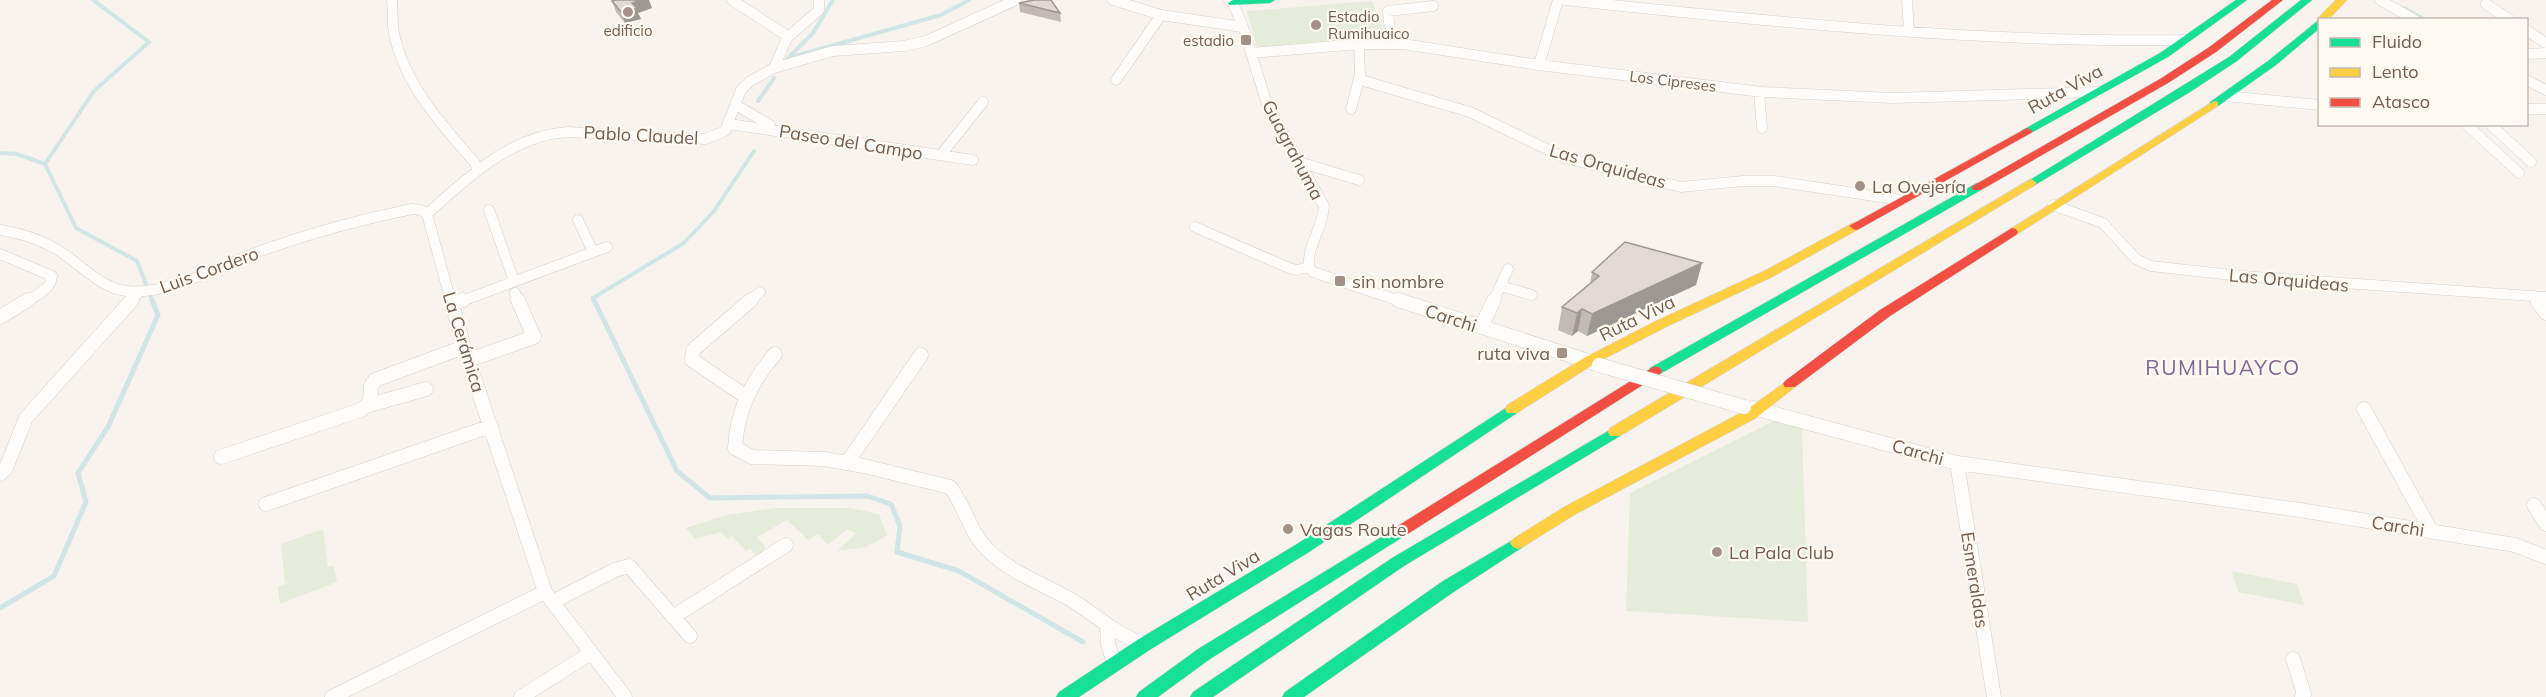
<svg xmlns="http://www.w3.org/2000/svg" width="2546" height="697" font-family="Mulish,sans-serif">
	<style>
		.green { fill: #e5edda }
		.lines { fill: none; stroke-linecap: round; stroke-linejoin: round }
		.stream-far1 { stroke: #d1e5e7; stroke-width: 4 }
		.stream { stroke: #d1e5e7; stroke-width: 5 }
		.street-far1-casing { stroke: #d5cfc9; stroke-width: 11 }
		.street-casing { stroke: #d5cfc9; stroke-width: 15 }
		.fast-casing { stroke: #d6cfc9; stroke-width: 1 }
		.slow-casing { stroke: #d6cfc9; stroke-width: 1 }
		.jam-casing { stroke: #d6cfc9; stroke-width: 1 }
		.street-far1 { stroke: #fefdfc; stroke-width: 10 }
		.street { stroke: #fefdfc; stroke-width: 14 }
		.fast { fill: #16e098; fill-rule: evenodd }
		.slow { fill: #ffcf43; fill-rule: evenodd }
		.jam { fill: #f24e42; fill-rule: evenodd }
		.street-bridge-casing { stroke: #d5cfc9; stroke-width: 15; stroke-linecap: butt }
		.street-bridge { stroke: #fefdfc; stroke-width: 14 }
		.wall { fill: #c2bbb5 }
		.shaded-wall { fill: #9e9894 }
		.building { fill: #e1d9d3; stroke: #9e9894; stroke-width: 1.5 }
		.poi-dot { fill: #a29187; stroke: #fef9f1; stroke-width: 2 }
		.labels { text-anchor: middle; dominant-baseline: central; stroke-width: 4.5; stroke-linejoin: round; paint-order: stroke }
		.far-poi-label { font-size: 15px; fill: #745c4f; stroke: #fef9f1; text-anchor: start }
		.far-street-label { font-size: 15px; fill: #745c4f; stroke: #fef9f1 }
		.street-label { font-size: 18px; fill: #745c4f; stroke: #fef9f1 }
		.poi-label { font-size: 18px; fill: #745c4f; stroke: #fef9f1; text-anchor: start }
		.quarter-label { font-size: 21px; letter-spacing: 1.5px; fill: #826790; stroke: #fef9f1 }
	</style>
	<rect width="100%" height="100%" fill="#f8f3ee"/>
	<path class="green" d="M1372,1L1387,40L1258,51L1247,11Z
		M1776,420L1802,428L1808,622L1626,611L1630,493Z
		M774,508H850L879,514L887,536L866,547L837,551L856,534L847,529L828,545L818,534L808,540L787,520L757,537L766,548L756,555L750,548L746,551L732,536L728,539L721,532L695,539L686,528L726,515Z
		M323,529L328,567L334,565L337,582L280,604L278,587L289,582L285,583L281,544Z
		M2232,571L2297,584L2304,605L2238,592Z"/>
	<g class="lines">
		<path class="stream-far1" d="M2404,8L2425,20
			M789,57L813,33L833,0
			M788,58L941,15L969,0
			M758,101L774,78
			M0,153L17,154L45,164L76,228L137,261L153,302
			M45,164L94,91L149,42L93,0
			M595,302L593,298L684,243L714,211L754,151"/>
		<path class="stream" d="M594,300L677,471L710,498L867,496L891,504L900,526L897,552L959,571L1083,642
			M0,608L54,576L86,502L78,473L108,427L158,315L152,300"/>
		<g class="street-far1-casing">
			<path id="street-far1" d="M392,0C393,11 392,22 394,33C404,84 442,125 475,163L477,169
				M732,0L786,35L787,38L774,68
				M1113,0L1161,15L1243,27
				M1229,0L1233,3L1243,27L1267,104L1324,206C1323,228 1307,245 1309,267
				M1565,0C1771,22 1977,43 2185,40
				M1907,0L1909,31
				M2380,0L2415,20
				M2486,4L2510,20
				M2526,30L2546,43
				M787,38L819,10V0
				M1391,43L1388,11L1433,6
				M1359,44L1360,77L1364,81L1470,112L1565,158L1681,187L1743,181H1774L1901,200
				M1251,53L1359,44H1403L1539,65L1762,92L1893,98L2098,92
				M2526,54L2546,53
				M1539,65L1558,0
				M1116,80L1161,15
				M2526,80L2546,90
				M1759,92L1762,128
				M2226,96L2320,105
				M736,105L770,125
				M1351,109L1359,79L1363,80
				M2526,109H2546
				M729,124L973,160
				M2466,124L2519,173
				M2490,124L2531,162
				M941,155L983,102
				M1299,162L1359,180
				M2053,205L2103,223L2136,259L2151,266L2241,276L2546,297
				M489,210L514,281
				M427,214C467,178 512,135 568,132L705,139L725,131L741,90L749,82L774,68L833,51L904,46L926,41L1016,0
				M427,214L451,302
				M578,220L593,252
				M1195,227L1289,268L1297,270L1309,267
				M0,230C20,233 39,239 56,249C79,262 99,288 126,291C170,296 225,263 266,249C314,232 363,219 412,209L421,210L427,214
				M0,254L52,276C51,290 36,295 26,302
				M1309,267L1313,272L1403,302
				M1500,286L1532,295
				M515,293L519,302
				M2534,296L2538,302
				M130,302L139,292
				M459,302L607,247
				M749,302L760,292
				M1493,302L1508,269"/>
		</g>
		<g class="street-casing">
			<path id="street" d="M451,300L464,347L545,592L625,697
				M1398,300L1594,363
				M2537,300L2546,313
				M452,304L463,300
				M0,317L28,300
				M1481,327L1494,300
				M775,354C751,382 737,411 735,448L752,457L824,459L864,466L950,487C966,507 969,532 988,550C1010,572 1039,582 1066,597C1094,612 1114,635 1145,644
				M469,360L534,337L518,300
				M745,396L692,360L693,350L751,300
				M366,406L426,389
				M1753,408L1957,463L2300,510L2515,545L2546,557
				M2364,409L2431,531
				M221,457L361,410L370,402L371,386L375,380L464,347
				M847,463L921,355
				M1957,463L1994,697
				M0,474L6,468L26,418L132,300
				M266,504L491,426
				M2534,505L2546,524
				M552,602L615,570L629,566L690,636
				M673,617L786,545
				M1107,626L1108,644L1114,663
				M2293,659L2304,694L2302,697
				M332,697L545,592
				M521,697L591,653"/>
		</g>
		<g class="fast-casing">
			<path id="fast" d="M1233,0H1275L1270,3L1229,5L1228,3Z
				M2236,0H2247L2168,57L2031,133L2027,134L2021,131L2160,53Z
				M2301,0H2312L2237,61L2190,92L2035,185L2031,187L2025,183L2229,57Z
				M2320,19L2322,20H2320V28L2276,65L2218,106H2210V102L2268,61Z
				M1977,183L1981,184L1983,187L1981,190L1660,374H1650L1648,371L1650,368Z
				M1512,404L1517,405L1519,409L1517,413L1309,552L1151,649L1079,697H1056L1059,692L1139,639L1297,544Z
				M1615,427L1620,428L1622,432L1620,436L1404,566L1213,697H1190L1193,692L1392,558Z
				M1401,525L1406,527L1409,531L1406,535L1210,659L1158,697H1136L1139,692L1198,649Z
				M1518,537L1523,539L1526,543L1523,547L1455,591L1304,697H1282L1285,692L1443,581Z"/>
		</g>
		<g class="slow-casing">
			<path id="slow" d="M2336,0H2347L2328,20H2320L2318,22V18Z
				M2214,101L2218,102V106L2016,235H2008L2006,232Z
				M2031,179L2037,183L2035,185L1620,436H1610L1608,432L1610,428Z
				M1855,222L1861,226L1859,229L1772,277L1666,327L1594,364L1517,413H1507L1505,409L1507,405L1584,358L1656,321L1764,271Z
				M1790,379L1795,381L1797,384L1795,387L1756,418L1574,515L1523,547L1518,549L1513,547L1510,543L1513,539L1564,507L1746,410Z"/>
		</g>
		<g class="jam-casing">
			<path id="jam" d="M2272,0H2283L2216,52L2168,83L1981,190H1973L1971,187L2160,79L2208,48Z
				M2027,128L2033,131L2031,133L1859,229L1855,230L1849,226Z
				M2012,228L2016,229L2018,232L2016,235L1890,316L1795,387H1785L1783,384L1785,381L1880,310Z
				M1655,366L1660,368L1662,371L1660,374L1406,535L1401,537L1396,535L1393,531L1396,527Z"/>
		</g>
		<use href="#street-far1" class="street-far1"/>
		<use href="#street" class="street"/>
		<use href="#fast" class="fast"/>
		<use href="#slow" class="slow"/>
		<use href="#jam" class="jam"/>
		<g class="street-bridge-casing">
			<path id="street-bridge" d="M1599,365L1744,407"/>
		</g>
		<use href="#street-bridge" class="street-bridge"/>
	</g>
	<path class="wall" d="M612,1L652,8L638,13L641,19L625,23L616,12Z
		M1019,3L1060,13L1061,22L1020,12Z
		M1702,263L1696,285L1587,336L1578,331L1572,336L1558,330L1562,307L1590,284L1592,272Z"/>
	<path class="shaded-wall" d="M641,0H649L652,8L638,13L641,19L625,23L622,13L632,3Z
		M1702,263L1696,285L1587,336L1592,314Z
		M1582,309L1578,331L1572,336L1577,313Z"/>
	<path class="building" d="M616,0H641L632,3L637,8L622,13L612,1Z
		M1034,0H1051L1060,13L1019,3Z
		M1625,242L1702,263L1592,314L1582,309L1577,313L1562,307L1599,276L1592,272Z"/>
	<g class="poi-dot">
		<circle cx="628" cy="12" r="6"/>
		<circle cx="1316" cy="25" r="6"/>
		<rect x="1240" y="34" width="12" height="12" rx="3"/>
		<circle cx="1860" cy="186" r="6"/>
		<rect x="1334" y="275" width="12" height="12" rx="3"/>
		<rect x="1556" y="347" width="12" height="12" rx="3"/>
		<circle cx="1288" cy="529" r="6"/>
		<circle cx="1717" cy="552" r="6"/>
	</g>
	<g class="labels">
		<g class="far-poi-label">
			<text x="1328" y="16">Estadio<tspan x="1328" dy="17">Rumihuaico</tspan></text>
			<text x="628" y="30" text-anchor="middle">edificio</text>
			<text x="1234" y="40" text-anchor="end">estadio</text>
		</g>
		<g class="far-street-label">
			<text transform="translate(1673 81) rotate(7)">Los Cipreses</text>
		</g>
		<g class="street-label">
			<text transform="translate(2065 89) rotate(-29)">Ruta Viva</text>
			<text transform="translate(641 135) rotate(3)">Pablo Claudel</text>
			<text transform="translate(851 142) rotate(9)">Paseo del Campo</text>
			<text transform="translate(1293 150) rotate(62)">Guagrahuma</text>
			<text transform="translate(1608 166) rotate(16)">Las Orquideas</text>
			<text transform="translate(209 270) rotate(-20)">Luis Cordero</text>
			<text transform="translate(2289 280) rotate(5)">Las Orquideas</text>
			<text transform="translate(1451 318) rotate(18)">Carchi</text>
			<text transform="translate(1637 318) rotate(-26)">Ruta Viva</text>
			<text transform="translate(464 342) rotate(73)">La Cerámica</text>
			<text transform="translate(1918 452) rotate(16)">Carchi</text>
			<text transform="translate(2398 526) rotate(9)">Carchi</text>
			<text transform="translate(1223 575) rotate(-31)">Ruta Viva</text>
			<text transform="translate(1975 580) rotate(81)">Esmeraldas</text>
		</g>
		<g class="poi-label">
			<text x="1872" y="186">La Ovejería</text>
			<text x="1352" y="281">sin nombre</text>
			<text x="1550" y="353" text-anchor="end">ruta viva</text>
			<text x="1300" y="529">Vagas Route</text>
			<text x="1729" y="552">La Pala Club</text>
		</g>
		<g class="quarter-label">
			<text x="2223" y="367">RUMIHUAYCO</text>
		</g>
	</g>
	<rect x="2318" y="18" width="210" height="108" fill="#fef9f1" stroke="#c7bab0" stroke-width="1.5"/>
	<rect x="2330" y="38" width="30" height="9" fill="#16e098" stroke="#c7bab0" stroke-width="1.5"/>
	<text x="2372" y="48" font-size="18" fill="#745c4f">Fluido</text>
	<rect x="2330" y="68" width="30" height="9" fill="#ffcf43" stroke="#c7bab0" stroke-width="1.5"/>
	<text x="2372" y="78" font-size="18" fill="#745c4f">Lento</text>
	<rect x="2330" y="98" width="30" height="9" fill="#f24e42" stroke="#c7bab0" stroke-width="1.5"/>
	<text x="2372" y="108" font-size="18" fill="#745c4f">Atasco</text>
</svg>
